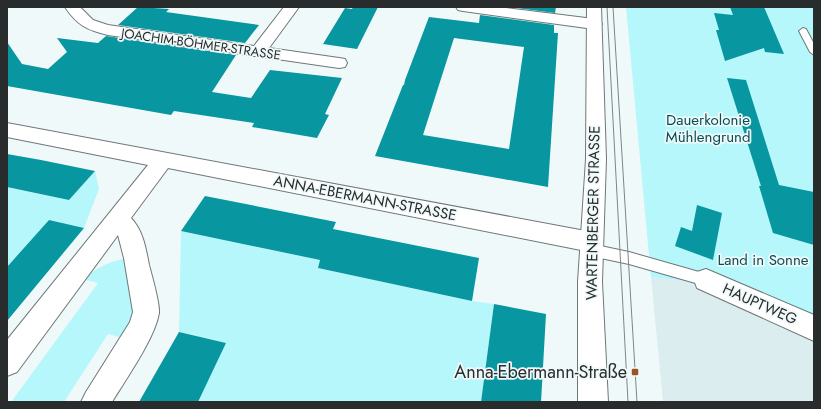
<svg xmlns="http://www.w3.org/2000/svg" width="821" height="409" font-family="Jost,sans-serif">
	<style>
		.built { fill: #dbedef }
		.green { fill: #b6f7fc }
		.building { fill: #0896a0; fill-rule: evenodd }
		.lines { fill: none; stroke-linecap: round; stroke-linejoin: round }
		.lane-casing { stroke: #6f7778; stroke-width: 2 }
		.street-casing { stroke: #6f7778; stroke-width: 2 }
		.secondary-casing { stroke: #6f7778; stroke-width: 2 }
		.lane { fill: #fff; fill-rule: evenodd }
		.street { fill: #fff; fill-rule: evenodd }
		.secondary { fill: #fff; fill-rule: evenodd }
		.tram { stroke: #7f8585; stroke-width: 1 }
		.poi-dot { fill: #995526; stroke: #f0f9fa; stroke-width: 1.5 }
		.labels { text-anchor: middle; dominant-baseline: central; stroke-width: 3.5; stroke-linejoin: round; paint-order: stroke }
		.far-street-label { font-size: 13px; fill: #282c2c; stroke: #f0f9fa }
		.park-label { font-size: 15px; fill: #074e54; stroke: #f0f9fa }
		.street-label { font-size: 15px; fill: #282c2c; stroke: #f0f9fa }
		.near-poi-label { font-size: 18px; fill: #282c2c; stroke: #f0f9fa; text-anchor: end }
	</style>
	<rect width="100%" height="100%" fill="#f0f9fa"/>
	<path class="built" d="M651,277L686,281L814,338V402H663Z"/>
	<path class="green" d="M626,7H814V338L686,281L651,277Z
		M95,171L99,189L84,228L49,220L18,259L15,258L7,267V187L69,200Z
		M181,231L320,260L318,268L472,301L494,304L481,402H198L226,343L179,332Z
		M123,259L125,260L130,275L134,318L123,338L108,334L64,402H11L98,283L83,279C94,269 108,262 123,259Z"/>
	<path class="building" d="M138,7L169,9L166,12L259,25L245,43L118,25Z
		M353,7H378L357,49L323,44L345,8L352,9Z
		M509,7H556L555,13Z
		M730,7H764L784,54L765,52L764,48L725,61L716,30H719L714,13L733,15Z
		M480,15L554,25V33H558L548,187L375,156L403,85H404L405,80L429,17L479,23ZM454,38L524,47L509,149L423,135Z
		M106,36L236,55L212,92L251,98L270,70L342,78L325,114L329,115L317,138L252,127L254,123L174,111L171,115L7,86V42L22,64L48,69L67,52L57,38L98,43Z
		M727,78L746,80L779,185L814,192V245L773,233L759,186H761Z
		M7,154L41,160L95,171L69,200L7,187Z
		M205,196L336,222L333,229L479,258L472,301L318,268L320,260L181,231Z
		M697,205L722,213L713,260L675,246L681,227L692,231Z
		M49,220L84,228L7,321V267Z
		M494,304L546,314L541,402H481Z
		M179,332L226,343L198,402H139Z"/>
	<g class="lines">
		<g class="lane-casing">
			<path id="lane" d="M803,28L806,29L814,44V55L810,52L799,31Z
				M591,244L629,252L706,274L711,276L713,280L711,284L706,286L629,264L591,256L586,254L585,250L586,246Z"/>
		</g>
		<g class="street-casing">
			<path id="street" d="M65,7H80L93,20L108,25L254,46L284,7H299L269,48L339,58L345,59L347,63L345,67L339,68L108,35C87,30 77,25 65,7Z
				M456,7H497L594,19L599,21L602,24L599,27L594,29L463,11L458,10Z
				M7,123L591,232L599,235L603,242L599,249L591,252L168,168L131,218C143,230 146,249 149,265C152,276 160,304 159,313C155,338 126,379 112,402H81L86,392L130,322L133,312L124,258L118,235L17,372L7,376V340L148,165L7,137Z
				M706,269L814,315V341L697,288L694,280L697,272Z"/>
		</g>
		<g class="secondary-casing">
			<path id="secondary" d="M587,7H601L606,159L602,282L608,402H578V282L586,159Z"/>
		</g>
		<use href="#lane" class="lane"/>
		<use href="#street" class="street"/>
		<use href="#secondary" class="secondary"/>
		<path class="tram" d="M607,7L628,402
			M613,7L637,402"/>
	</g>
	<rect class="poi-dot" x="631" y="368" width="8" height="8" rx="2"/>
	<g class="labels">
		<g class="far-street-label">
			<text transform="translate(201 44) rotate(8)">JOACHIM-BÖHMER-STRASSE</text>
		</g>
		<g class="park-label">
			<text x="708" y="120">Dauerkolonie<tspan x="708" dy="17">Mühlengrund</tspan></text>
			<text x="763" y="260">Land in Sonne</text>
		</g>
		<g class="street-label">
			<text transform="translate(365 198) rotate(11)">ANNA-EBERMANN-STRASSE</text>
			<text transform="translate(593 213) rotate(-89)">WARTENBERGER STRASSE</text>
			<text transform="translate(760 304) rotate(24)">HAUPTWEG</text>
		</g>
		<g class="near-poi-label">
			<text x="627" y="372">Anna-Ebermann-Straße</text>
		</g>
	</g>
	<rect width="821" height="409" fill="none" stroke="#282c2c" stroke-width="16"/>
</svg>
